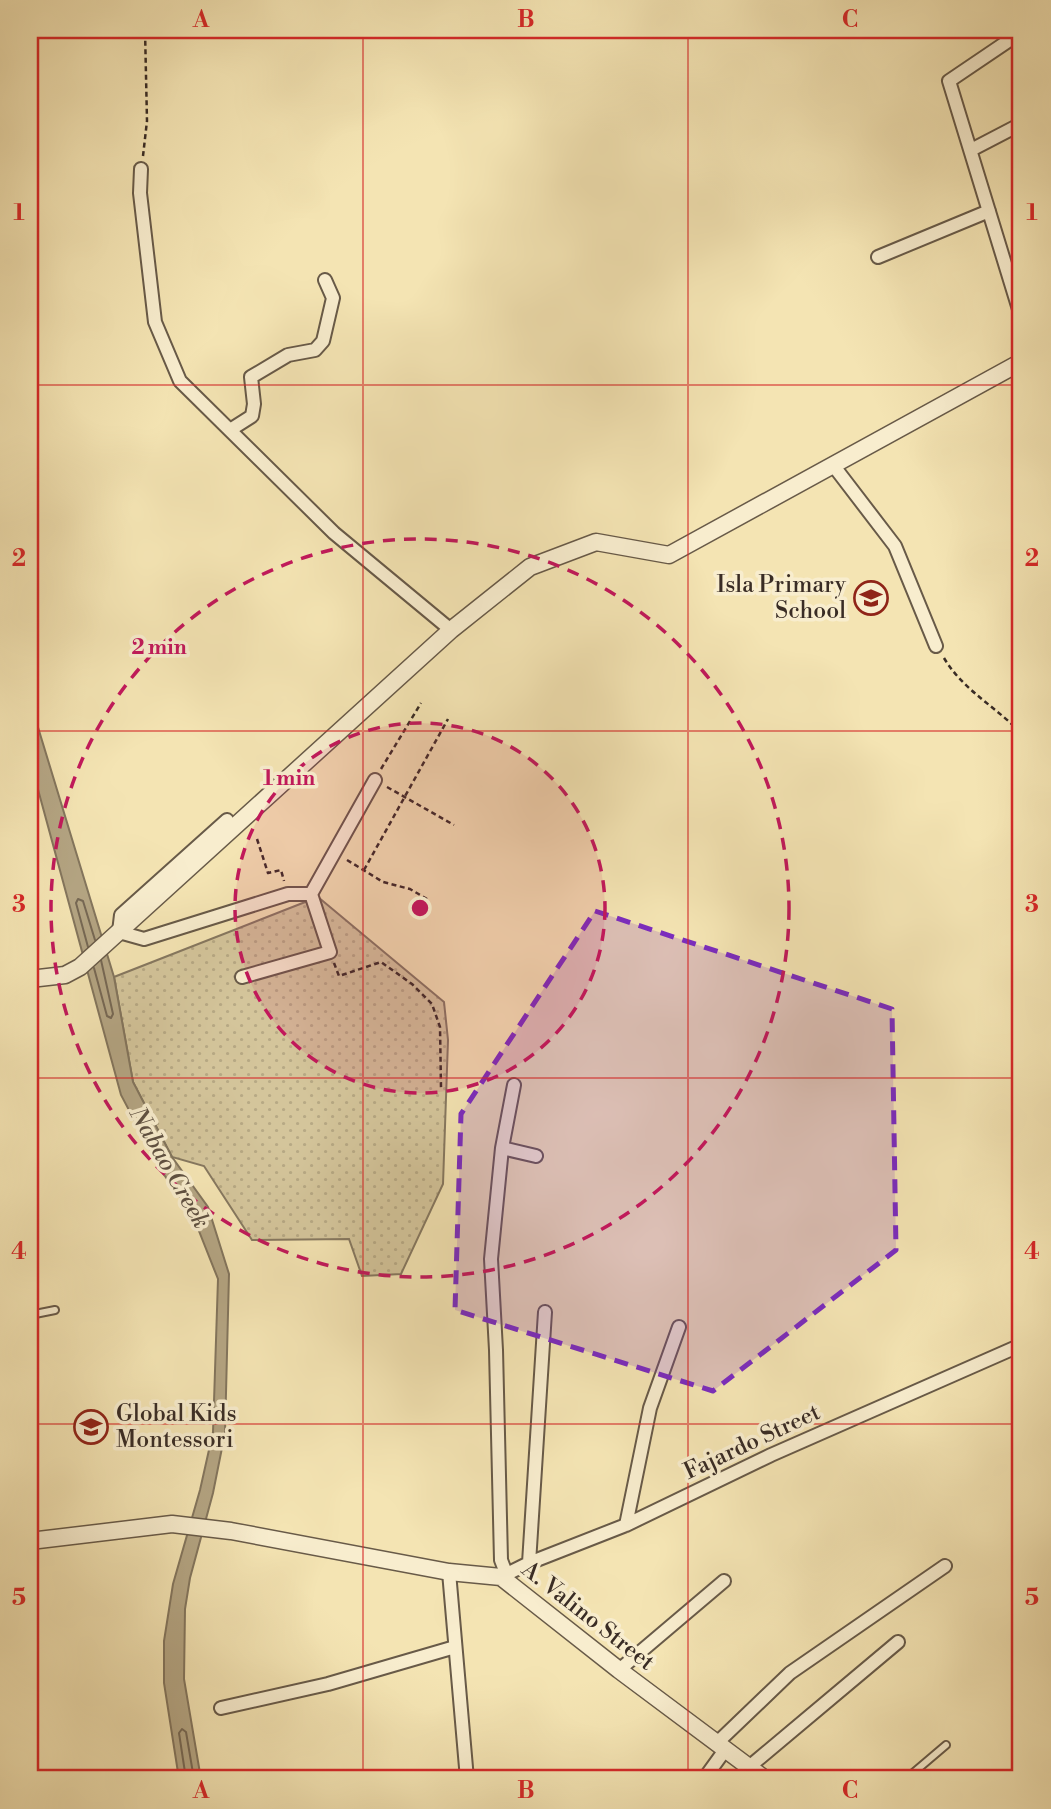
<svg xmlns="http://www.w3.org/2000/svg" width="1051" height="1809" font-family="'Libre Bodoni',serif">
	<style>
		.grass { fill: url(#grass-dots); stroke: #867860; stroke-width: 2 }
		.water { fill: #b4a583; stroke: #83755d; stroke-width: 2 }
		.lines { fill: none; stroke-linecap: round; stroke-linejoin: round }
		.shore { stroke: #766854; stroke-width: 2 }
		.service-casing { stroke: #685a48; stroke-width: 10 }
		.minor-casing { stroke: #685a48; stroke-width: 16 }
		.tertiary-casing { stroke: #685a48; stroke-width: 19 }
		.path { stroke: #392c25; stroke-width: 2.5; stroke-dasharray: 5 3.5; stroke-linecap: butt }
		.service { stroke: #f8edce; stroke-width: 6 }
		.minor { stroke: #f8edce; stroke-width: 12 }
		.tertiary { stroke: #f8edce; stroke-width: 16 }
		.marked { fill: #7b2cbf; fill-opacity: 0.2; stroke: #7b2cbf; stroke-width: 5; stroke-dasharray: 14 9; stroke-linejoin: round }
		.grid { fill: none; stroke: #d62828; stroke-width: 2; stroke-opacity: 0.55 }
		.ring { fill: none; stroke: #c2185b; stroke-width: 3.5; stroke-dasharray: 12 9 }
		.labels { text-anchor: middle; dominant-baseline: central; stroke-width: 7; stroke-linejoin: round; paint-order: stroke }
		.poi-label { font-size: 23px; fill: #392c25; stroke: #f8edce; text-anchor: end }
		.street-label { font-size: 23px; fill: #392c25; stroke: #f8edce }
		.water-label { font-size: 24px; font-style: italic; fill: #5e5041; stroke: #f8edce }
		.centre { fill: #c2185b; stroke: #f8edce; stroke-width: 3.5 }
		.ring-label { font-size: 21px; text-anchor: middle; font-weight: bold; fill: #c2185b; stroke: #f8edce; stroke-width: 7; stroke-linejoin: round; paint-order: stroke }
		.neatline { fill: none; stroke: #d62828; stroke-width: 2.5 }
		.grid-label { font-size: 23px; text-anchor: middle; font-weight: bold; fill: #d62828 }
	</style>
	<defs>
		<pattern id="grass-dots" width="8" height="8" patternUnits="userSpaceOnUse" patternTransform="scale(1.75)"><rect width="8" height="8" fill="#d4c59b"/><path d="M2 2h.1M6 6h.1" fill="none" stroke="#b7a985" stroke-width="1.8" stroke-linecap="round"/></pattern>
	</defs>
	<rect width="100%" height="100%" fill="#f4e4b3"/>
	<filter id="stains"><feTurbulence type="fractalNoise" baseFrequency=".00286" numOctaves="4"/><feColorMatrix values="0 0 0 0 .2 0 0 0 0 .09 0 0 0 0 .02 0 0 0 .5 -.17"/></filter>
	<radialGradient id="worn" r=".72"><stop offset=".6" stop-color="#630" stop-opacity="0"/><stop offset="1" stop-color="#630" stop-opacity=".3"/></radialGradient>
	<path class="grass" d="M318,897L444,1002L448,1040L443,1184L401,1274L362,1276L349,1239L252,1240L204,1166L172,1157L133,1082L114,977Z"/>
	<path class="water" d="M30,701L114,977L133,1082L172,1157L208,1207L229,1274L225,1433L213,1493L190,1578L185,1609L184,1679L201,1779H179L164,1683V1641L173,1584L200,1490L213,1432L218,1279L193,1216L160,1169L121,1095L30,760Z"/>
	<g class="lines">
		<path class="shore" d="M88,947L76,903L78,899L83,901L95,940
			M94,968L107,1016L111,1018L113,1014L101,960
			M186,1779L179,1733L182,1729L186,1732L194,1779"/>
		<g class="service-casing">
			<path id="service" d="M30,1315L55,1310
				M906,1779L946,1745"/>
		</g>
		<g class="minor-casing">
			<path id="minor" d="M1013,30L1014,37L949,81L1021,316
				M971,150L1021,124
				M141,169L140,193L155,322L180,381L334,533L451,630
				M878,257L989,211
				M230,430L252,416L254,404L251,377L288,355L315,350L323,341L333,298L325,280
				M833,465L895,546L936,646
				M227,820L121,915L119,932L144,939L288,894H311L330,952L242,977
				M311,894L375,780
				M502,1148L536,1156
				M626,1525L650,1408L679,1327
				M529,1563L545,1312
				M449,1572L467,1779
				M506,1573L501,1560L496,1350L491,1259L502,1148L514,1085
				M501,1577L529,1563L626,1525L771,1455L1021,1345
				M619,1670L724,1581
				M221,1708L328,1684L455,1647
				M718,1742L790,1673L945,1566
				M749,1767L898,1642
				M704,1779L725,1750"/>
		</g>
		<g class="tertiary-casing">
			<path id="tertiary" d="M30,979L65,975L80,967L451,630L530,567L596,542L669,555L1021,362
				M30,1541L172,1524L231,1531L449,1572L501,1577L619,1670L765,1779"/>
		</g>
		<path class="path" d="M143,156L147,121L145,30
			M944,658C963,690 996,707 1021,733
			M381,769L421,703
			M387,787L454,825
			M257,839L268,873L281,870L284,881
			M347,860L383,882L410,889L427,899
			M364,870L448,719
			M334,963L339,976L381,962L412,984L432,1004L440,1027L441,1088"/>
		<use href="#service" class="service"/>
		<use href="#minor" class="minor"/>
		<use href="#tertiary" class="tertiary"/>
	</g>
	<path class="marked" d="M595,911L892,1009L896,1250L713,1391L455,1310L461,1114Z"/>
	<path class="grid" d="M363,30V1779M688,30V1779M30,385H1021M30,731H1021M30,1078H1021M30,1424H1021"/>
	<circle cx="420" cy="908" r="185" fill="#c2185b" fill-opacity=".12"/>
	<g class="ring">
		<circle cx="420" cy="908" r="185"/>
		<circle cx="420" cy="908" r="369"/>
	</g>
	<defs>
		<g id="school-ring" transform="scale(1.75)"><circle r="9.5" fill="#f8edce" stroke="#8f2418" stroke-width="1.5"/><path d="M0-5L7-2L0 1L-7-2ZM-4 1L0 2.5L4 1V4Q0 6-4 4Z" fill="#8f2418"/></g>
	</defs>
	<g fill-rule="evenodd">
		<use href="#school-ring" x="871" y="598"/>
		<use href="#school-ring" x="91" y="1427"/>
	</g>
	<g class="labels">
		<g class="poi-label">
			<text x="846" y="585">Isla Primary<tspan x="846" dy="26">School</tspan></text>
			<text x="116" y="1414" text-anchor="start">Global Kids<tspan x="116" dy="26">Montessori</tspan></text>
		</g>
		<g class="street-label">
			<text transform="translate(752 1442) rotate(-25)">Fajardo Street</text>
			<text transform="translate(588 1616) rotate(38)">A. Valino Street</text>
		</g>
		<g class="water-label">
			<text transform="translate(169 1168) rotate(60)">Nabao Creek</text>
		</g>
	</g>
	<circle cx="420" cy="908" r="10" class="centre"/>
	<g class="ring-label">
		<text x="159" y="654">2 min</text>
		<text x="289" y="785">1 min</text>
	</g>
	<rect width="1051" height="1809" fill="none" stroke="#f4e4b3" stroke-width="77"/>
	<rect x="38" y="38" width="974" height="1732" class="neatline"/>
	<g class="grid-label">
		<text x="201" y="27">A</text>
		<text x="526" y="27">B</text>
		<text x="850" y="27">C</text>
		<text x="19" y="220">1</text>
		<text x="1032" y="220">1</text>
		<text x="19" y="566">2</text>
		<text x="1032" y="566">2</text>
		<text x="19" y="912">3</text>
		<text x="1032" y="912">3</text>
		<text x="19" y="1259">4</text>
		<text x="1032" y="1259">4</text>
		<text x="19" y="1605">5</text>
		<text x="1032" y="1605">5</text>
		<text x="201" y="1798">A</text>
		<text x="526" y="1798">B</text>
		<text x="850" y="1798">C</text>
	</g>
	<rect width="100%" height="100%" filter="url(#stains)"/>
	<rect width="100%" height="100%" fill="url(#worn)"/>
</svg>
